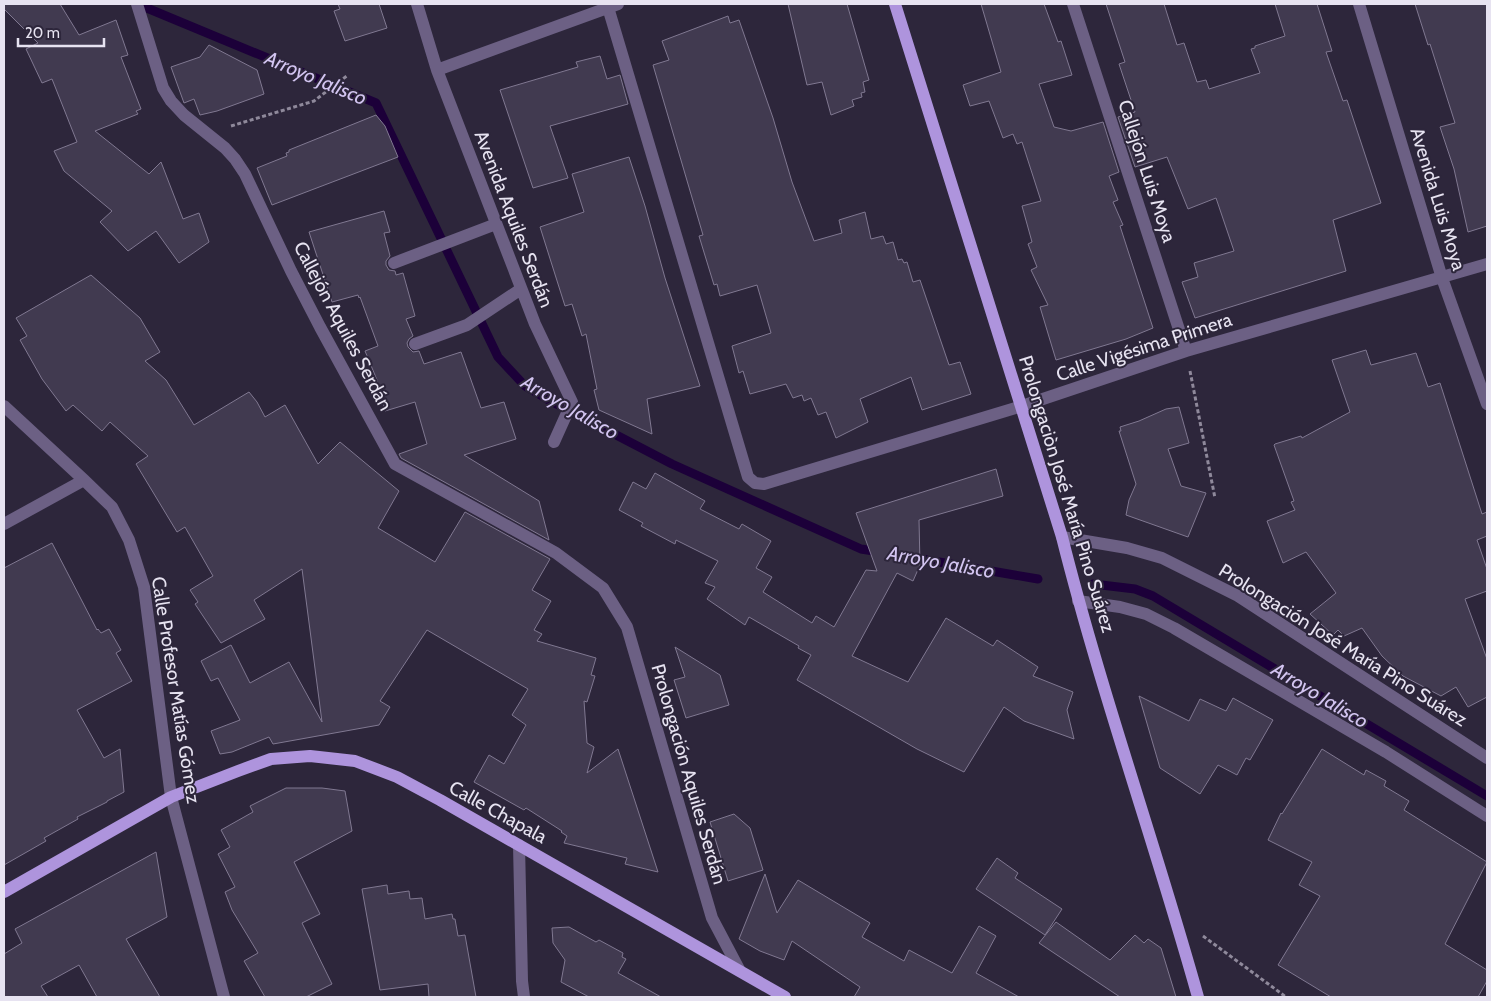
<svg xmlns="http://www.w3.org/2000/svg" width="1491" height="1001" font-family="Cabin,sans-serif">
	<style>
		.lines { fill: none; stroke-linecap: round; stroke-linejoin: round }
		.stream { stroke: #1c0039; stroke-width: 9 }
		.building { fill: #413a50; stroke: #807891 }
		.path { stroke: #8f899b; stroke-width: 3; stroke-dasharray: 4 2.5; stroke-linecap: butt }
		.minor { stroke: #6c6084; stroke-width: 12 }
		.major { stroke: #ae94dd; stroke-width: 12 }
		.labels { text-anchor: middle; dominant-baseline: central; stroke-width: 4; stroke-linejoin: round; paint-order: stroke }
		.street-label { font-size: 19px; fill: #e7e3f1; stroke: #2d263b }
		.water-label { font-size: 20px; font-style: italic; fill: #d3c5f1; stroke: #2d263b }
	</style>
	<rect width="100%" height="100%" fill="#2d263b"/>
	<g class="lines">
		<path class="stream" d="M142,6L376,103L498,357L525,386L547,399L672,464L861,549L880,552
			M910,557L1038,579
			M1093,584L1135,589L1153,596L1487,796"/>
	</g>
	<path class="building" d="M4,4H60L79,35L116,20L128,55L121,57L141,109L136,111L138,114L95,131L149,174L161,162L183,219L199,213L209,242L179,263L156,231L128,251L100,222L112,211L64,171L54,151L77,142L52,79L42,83L26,49L38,43L4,9Z
		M338,4H379L387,28L345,41L334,11L340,9Z
		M788,4H847L869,80L863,82L865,92L861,93L862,97L852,100L854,106L831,115L822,82L807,85Z
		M981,4H1044L1058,42L1061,41L1072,75L1039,84L1054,127L1071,131L1103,122L1119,172L1109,176L1118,200L1113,202L1123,225L1120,226L1153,328L1126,339L1056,360L1040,307L1048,305L1031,270L1037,267L1028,244L1032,242L1022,206L1041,201L1022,142L1017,144L1013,134L1003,138L989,101L970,106L963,85L1001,72Z
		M1106,4H1164L1177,45L1184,43L1197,82L1206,80L1209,89L1260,73L1251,49L1255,48V46L1285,36L1275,4H1317L1332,51L1326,52L1343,101L1347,100L1381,203L1333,220L1346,271L1195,318L1182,282L1198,277L1194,263L1234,251L1216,198L1188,209L1167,157L1135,167L1118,117L1135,112L1119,64L1125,62Z
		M1415,4H1487V226L1468,232L1454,169L1440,127L1455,123L1430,44L1428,45Z
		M728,16L730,23L739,20L773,118L792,182L814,241L842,233L839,220L865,212L871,239L883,236L886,244L893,242L898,260L902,259L904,263L907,262L913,282L920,280L949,365L960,362L971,394L922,410L911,377L860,399L868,422L836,438L826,412L818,415L811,398L804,401L802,395L793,398L786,384L750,394L743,371L739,373L732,346L771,333L757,285L720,296L717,284L714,285L699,236L703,235L653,65L669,60L662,41Z
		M209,45L257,70L264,94L217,111L200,115L194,99L184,103L171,67L200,57Z
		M600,56L607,79L620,75L628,104L550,126L568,178L533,188L500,90L578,67L576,62Z
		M376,115L385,126L398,157L272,205L257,168L287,156L286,153L289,152V150Z
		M629,157L645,206L665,278L700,386L647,399L652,434L599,410L594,390L597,389L586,334L582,336L572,304L565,306L540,227L584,212L572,174Z
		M384,211L390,232L384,233L390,256L386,261V265L389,270L395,271L396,275L403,273L415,316L406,319L413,336L409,339L407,343L408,347L413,352L419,351L424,364L461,352L481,408L504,402L516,439L464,455L539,501L549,540L401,458L399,454L427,444L415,402L385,411L377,380L365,351L378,346L360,297L359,298L358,295L332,302L309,232Z
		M91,275L140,318L160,352L145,361L166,380L194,425L249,392L257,402L265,417L285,405L318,464L340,442L399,491L378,528L435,562L465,512L550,559L532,590L551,601L534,630L542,634L537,641L596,658L591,675L595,676L587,702L584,701L587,743L594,747L587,773L618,749L658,872L625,864L627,858L564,843L567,836L561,832L562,831L526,808L524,810L474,782L489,755L504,764L526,725L512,715L528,689L427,630L380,701L390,707L379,725L273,744L269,737L232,752L220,754L211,731L240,720L218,678L211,681L201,661L231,645L250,683L289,662L322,722L302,569L254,600L265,619L221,643L195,604L198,602L190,590L213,576L185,527L177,532L136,464L148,456L110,422L102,431L73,405L66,411L42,379L20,340L27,336L16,318Z
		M1366,350L1371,365L1416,353L1428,387L1440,383L1482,514L1487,512V536L1477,540L1487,569V591L1465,599L1487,659V697L1468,707L1456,687L1441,696L1403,676L1382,656L1362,628L1344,636L1338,630L1333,635L1310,614L1336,593L1306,552L1283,563L1267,521L1295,510L1291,502L1294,501L1274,445L1275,444L1301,436L1302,438L1350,412L1332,360Z
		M1179,407L1189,443L1168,449L1181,486L1206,493L1188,537L1126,515L1129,500L1136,484L1119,431H1121L1120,427L1139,421L1166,409Z
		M996,469L1003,496L919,520L920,565L913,581L897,573L852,656L908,682L946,618L993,646L997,640L1038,667L1033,676L1073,692L1067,710L1074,739L1024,721L1004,707L964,772L917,749L797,680L811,655L798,648L799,646L749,617L745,625L707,599L715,587L705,583L718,561L676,540L675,544L641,526L643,523L619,510L633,482L646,489L655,473L705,501L700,509L739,529L742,524L771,541L756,568L772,577L763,592L812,623L816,616L834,627L866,570L877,571L856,513Z
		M52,543L97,630L98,629L101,633L109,629L121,650L116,653L132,681L77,710L104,758L120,749L124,792L107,801V802L77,817L78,819L44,838L46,841L4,865V568Z
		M675,647L720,675L729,705L686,718L674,680L685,677Z
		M1139,696L1189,721L1200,699L1226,711L1233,698L1273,720L1250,760L1246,758L1237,775L1218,765L1200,794L1160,768Z
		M1322,749L1364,775L1366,770L1386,781L1384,786L1409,801L1404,810L1487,862L1445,944L1487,970V981L1478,997H1331L1278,965L1320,896L1299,885L1312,862L1268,840L1281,813L1282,814Z
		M286,788H322L345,791L352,831L294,862L320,914L302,923L332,984L306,997H265L244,961L258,953L232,910L225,892L235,887L218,854L230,847L221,830L253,812L250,806Z
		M734,814L750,828L763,870L728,881L710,822Z
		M156,852L167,917L126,939L160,997H97L79,965L41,986L48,997H4V954L22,943L15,929Z
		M997,858L1018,873L1015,878L1062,909L1045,935L976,889Z
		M765,874L777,913L798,880L870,923L862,937L904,961L909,950L952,973L979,926L996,936L976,973L1019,997H854L860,987L792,941L784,960L760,951L739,939Z
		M387,885L388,894L409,891L410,899L422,898L425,919L452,914L453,919H455L458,936L465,935L476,997H429L428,984L380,990L362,889Z
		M1056,922L1110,960L1135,935L1144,943L1148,939L1161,948L1176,997H1120L1039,943Z
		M569,927L596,942L599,940L623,953L622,957L626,959L618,973L661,997H589L561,982L565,960L553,943L552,928Z"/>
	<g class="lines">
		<path class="path" d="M231,126L314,101L348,75
			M1190,371L1215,498
			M1203,936L1286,997"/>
		<path class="minor" d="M137,4L163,88L171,101L184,115L225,148L235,159L245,174L291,271L320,327L395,464L556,553L603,588L627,627L712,918L740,971
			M417,4L437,70L535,324L572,402L554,442
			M607,4L748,477L755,483L764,484L1022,406L1186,351L1487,264
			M1073,4L1186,351
			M1359,4L1442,278L1487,404
			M437,70L618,4
			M394,263L496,224
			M415,344L467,325L521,289
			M4,406L84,480L112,507L129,540L144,587L171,797L224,997
			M4,524L84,480
			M1062,537L1127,548L1162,558L1238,596L1487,758
			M1078,601L1120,607L1146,614L1174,628L1386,752L1487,816
			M519,845L522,981L524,997"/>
		<path class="major" d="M895,4L1062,537C1101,692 1155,843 1198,997
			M4,892L171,797L238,771L271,759L310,756L355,761L397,777L440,800L785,997"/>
	</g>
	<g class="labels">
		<g class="street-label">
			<text transform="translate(1147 171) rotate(72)">Callejón Luis Moya</text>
			<text transform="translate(1438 199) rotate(73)">Avenida Luis Moya</text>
			<text transform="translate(514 219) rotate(69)">Avenida Aquiles Serdán</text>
			<text transform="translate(343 326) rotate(62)">Callejón Aquiles Serdán</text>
			<text transform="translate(1144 347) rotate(-18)">Calle Vigésima Primera</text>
			<text transform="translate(1067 494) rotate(73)">Prolongaciòn José María Pino Suárez</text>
			<text transform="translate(1343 645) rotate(32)">Prolongación José María Pino Suárez</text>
			<text transform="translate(176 690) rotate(81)">Calle Profesor Matías Gómez</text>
			<text transform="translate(689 774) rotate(74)">Prolongación Aquiles Serdán</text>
			<text transform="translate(498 812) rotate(29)">Calle Chapala</text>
		</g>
		<g class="water-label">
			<text transform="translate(316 78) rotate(23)">Arroyo Jalisco</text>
			<text transform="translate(570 407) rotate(30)">Arroyo Jalisco</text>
			<text transform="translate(941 562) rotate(10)">Arroyo Jalisco</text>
			<text transform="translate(1320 695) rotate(31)">Arroyo Jalisco</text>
		</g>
	</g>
	<rect width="1491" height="1001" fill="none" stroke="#e7e3f1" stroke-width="10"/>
	<path d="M18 38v8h86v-8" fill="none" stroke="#e7e3f1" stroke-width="2.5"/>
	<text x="25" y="38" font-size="15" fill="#e7e3f1" stroke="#2d263b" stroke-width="4" paint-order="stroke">20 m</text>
</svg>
